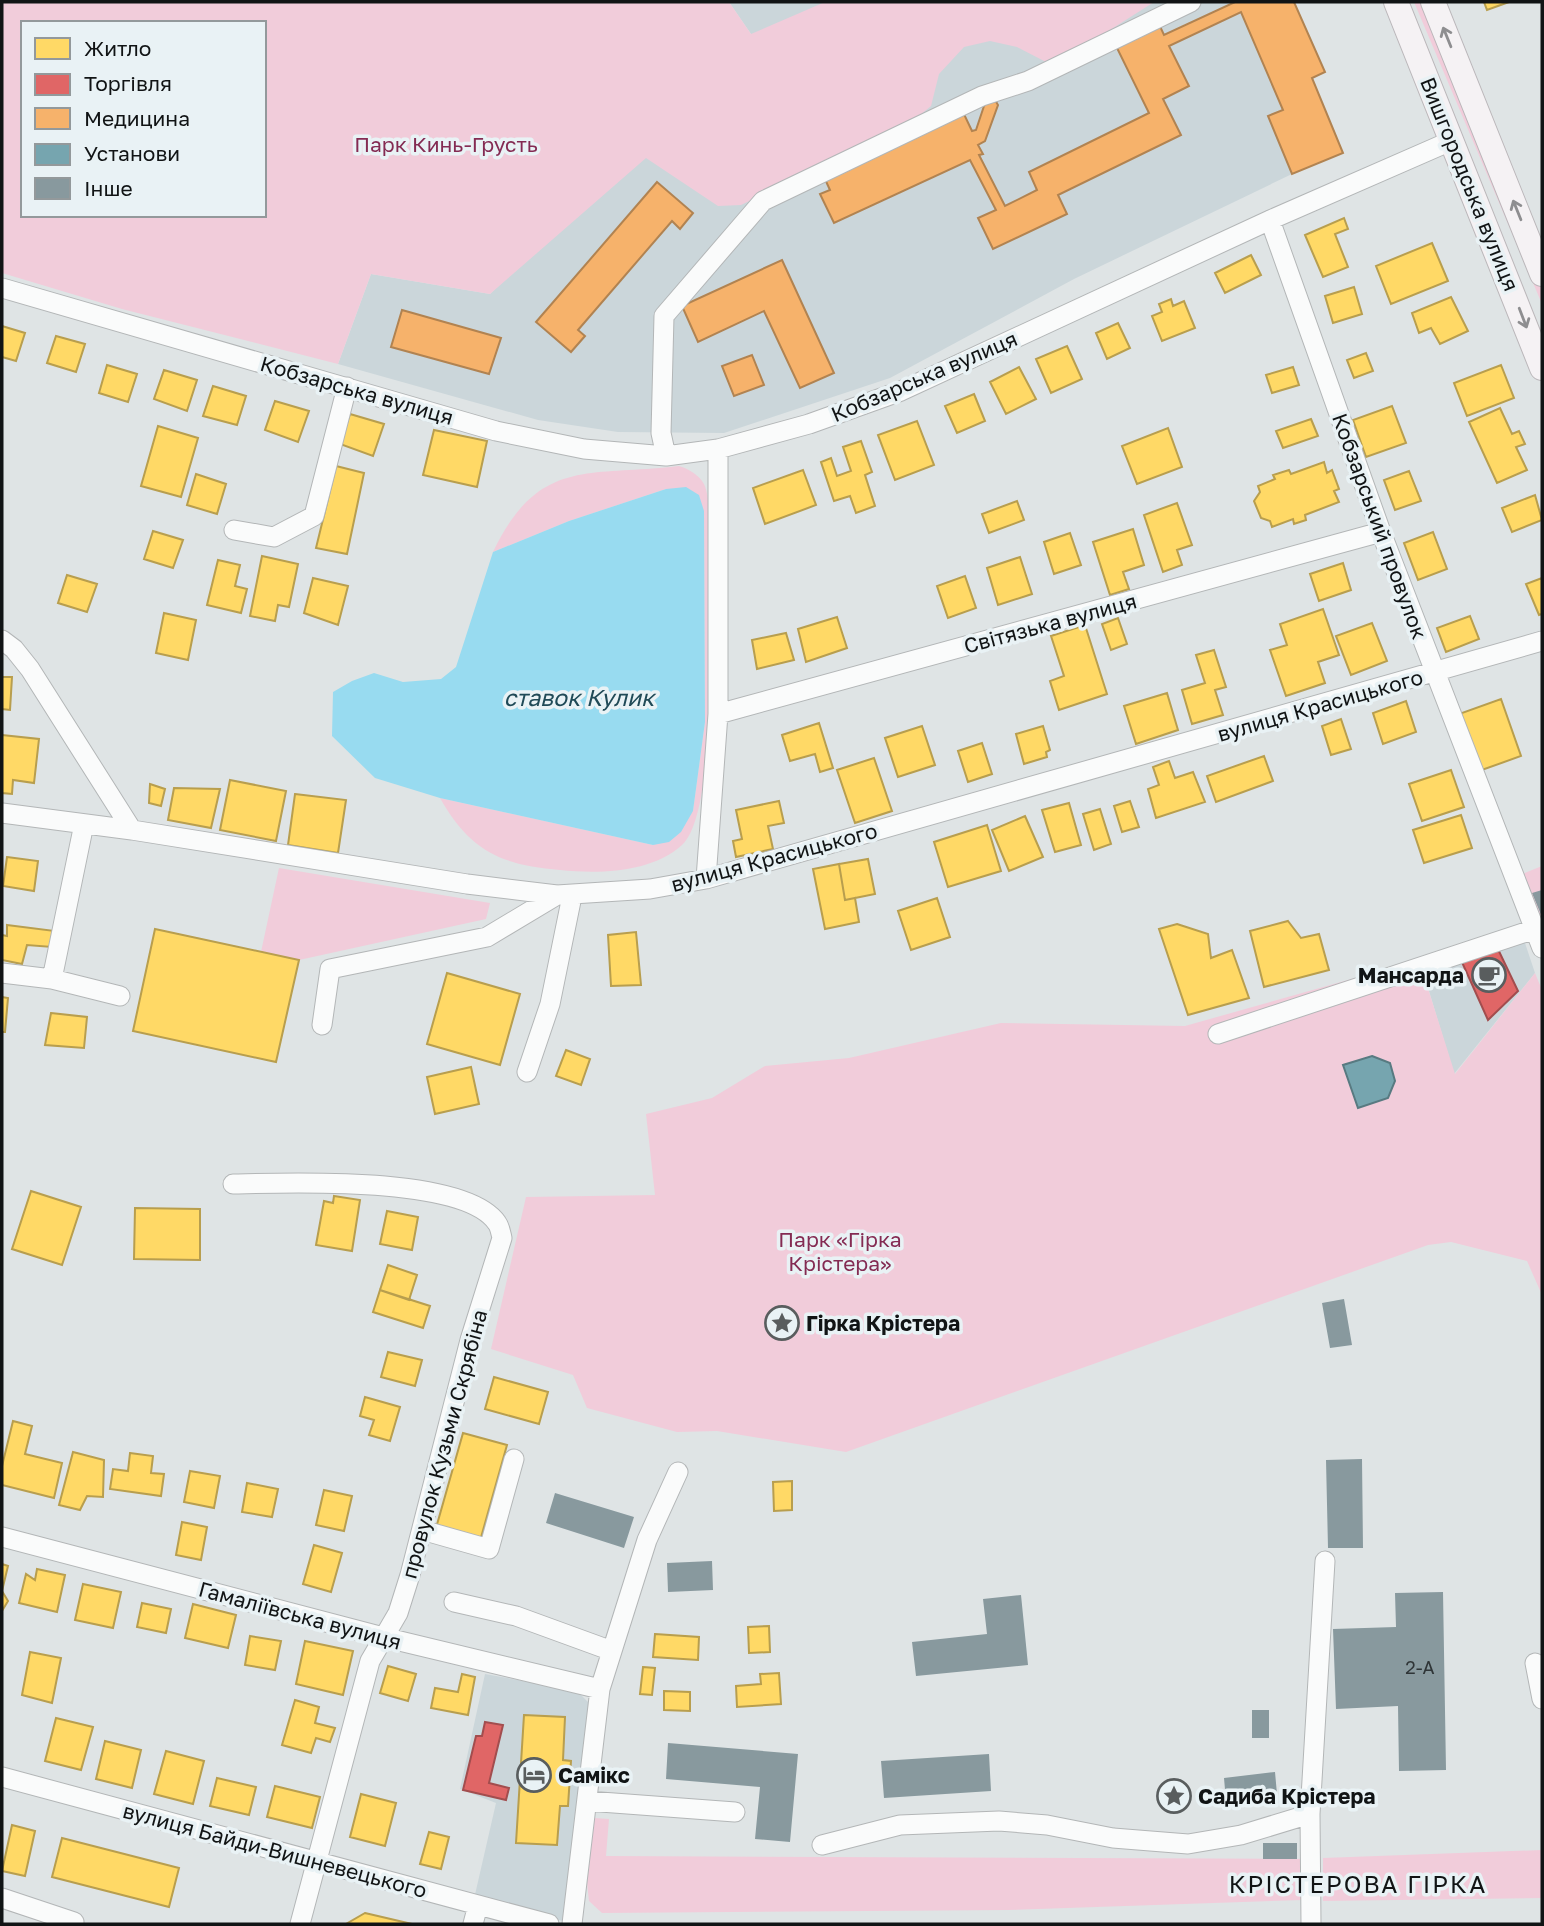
<svg xmlns="http://www.w3.org/2000/svg" width="1544" height="1926" font-family="'Golos Text',sans-serif">
	<style>
		.built { fill: #cbd6da }
		.green { fill: #f1ccda; fill-rule: evenodd }
		.water { fill: #98dbf0 }
		.homes { fill: #ffd966; stroke: #b89e4e; stroke-width: 2 }
		.shops { fill: #e06666; stroke: #a24d4e; stroke-width: 2 }
		.health { fill: #f6b26b; stroke: #b18351; stroke-width: 2 }
		.public { fill: #76a5af; stroke: #587a81; stroke-width: 2 }
		.building { fill: #88999e }
		.lines { fill: none; stroke-linecap: round; stroke-linejoin: round }
		.minor-casing { stroke: #b3b6b7; stroke-width: 21 }
		.major-casing { stroke: #bbb7ba; stroke-width: 26 }
		.minor { stroke: #fafbfb; stroke-width: 19 }
		.major { stroke: #f5f2f4; stroke-width: 24 }
		.oneway { stroke: #8e8e90 }
		.labels { text-anchor: middle; dominant-baseline: central; stroke-width: 7; stroke-linejoin: round; paint-order: stroke }
		.number-label { font-size: 18px; fill: #2f3537 }
		.park-label { font-size: 21px; fill: #842b53; stroke: #e9f2f5 }
		.street-label { font-size: 21px; fill: #111415; stroke: #e9f2f5 }
		.poi-label { font-size: 21px; font-weight: bold; fill: #111415; stroke: #e9f2f5; text-anchor: start }
		.water-label { font-size: 23px; font-style: italic; fill: #204a57; stroke: #e9f2f5 }
		.quarter-label { font-size: 24px; letter-spacing: 2px; fill: #111415; stroke: #e9f2f5 }
	</style>
	<rect width="100%" height="100%" fill="#dfe4e5"/>
	<path class="built" d="M729,2H1294L1325,72L1312,79L1343,153L1292,174L1074,279L890,378L724,433L618,432L538,420L338,364L371,274L490,294L751,34Z
		M1523,937L1535,973L1454,1074L1423,971Z
		M485,1674L577,1691L589,1703L567,1922L474,1899L496,1803L460,1789Z"/>
	<path class="green" d="M2,2H729L751,34L825,2H1154L1077,51L1046,62L1017,47L990,41L964,47L939,74L931,106L907,126L741,205L718,206L646,158L490,294L371,274L338,364L122,309L2,273ZM23,23H264V215H23Z
		M1414,2H1425L1542,273V304Z
		M679,466C689,469 699,475 704,484C711,499 708,526 708,542C710,596 719,812 682,845C651,873 599,874 560,870C501,865 470,851 440,798L653,845L693,811L705,722L704,511L666,489L569,521L493,552C539,456 590,477 679,466Z
		M1542,866V930L1520,875Z
		M279,868L490,903L486,919L299,960L261,952Z
		M1419,960L1455,1074L1535,973L1542,990V1295L1527,1261L1451,1242L1428,1245L846,1452L717,1431L677,1432L587,1408L573,1375L491,1349L526,1197L655,1195L646,1114L712,1098L765,1066L849,1058L1001,1023L1185,1026Z
		M594,1818L609,1819L606,1856L1303,1859V1900L1008,1910L602,1913L589,1901L587,1883Z
		M1542,1850V1898L1323,1901V1858Z"/>
	<path class="water" d="M686,487L699,495L704,511L705,722L693,811L681,832L669,842L653,845L440,798L375,778L332,736L333,692L352,681L374,673L403,682L441,679L456,667L493,552L569,521L666,489Z"/>
	<path class="homes" d="M1484,2H1509L1487,10Z
		M1344,218L1348,229L1335,234L1348,267L1323,277L1305,235Z
		M1432,243L1448,281L1391,304L1376,266Z
		M1251,255L1261,275L1225,293L1215,273Z
		M1354,287L1362,314L1333,323L1325,296Z
		M1451,297L1468,331L1440,344L1431,328L1419,333L1412,313Z
		M1171,299L1173,306L1184,301L1195,328L1162,341L1152,316L1162,312L1159,304Z
		M1118,323L1130,348L1107,359L1096,333Z
		M2,326L25,333L16,361L2,357Z
		M56,336L85,344L76,372L47,363Z
		M1067,346L1082,379L1051,393L1036,359Z
		M1366,353L1373,371L1354,378L1347,360Z
		M107,365L137,374L128,402L99,393Z
		M1501,365L1514,398L1467,416L1454,383Z
		M1019,367L1036,399L1006,414L990,382Z
		M1293,367L1299,385L1272,393L1266,375Z
		M164,370L197,380L187,411L154,399Z
		M213,386L246,396L237,425L203,416Z
		M974,394L985,421L957,433L945,406Z
		M275,401L309,411L298,442L265,430Z
		M1392,406L1406,443L1366,457L1353,420Z
		M1500,408L1512,434L1519,431L1525,444L1516,447L1527,470L1497,483L1469,422Z
		M350,414L384,424L373,456L340,444Z
		M1311,419L1318,436L1283,448L1276,431Z
		M917,421L934,465L895,480L878,435Z
		M158,426L198,438L181,497L141,486Z
		M1168,428L1182,467L1137,484L1122,446Z
		M434,430L487,441L477,487L423,475Z
		M861,441L872,472L865,475L875,506L856,513L850,496L834,501L821,462L831,458L837,476L851,471L843,447Z
		M1324,462L1327,473L1332,470L1339,489L1334,491L1339,502L1305,515L1306,520L1294,524L1293,519L1272,527L1270,521L1261,518L1254,501L1260,492L1258,486L1275,479L1273,475L1289,470L1291,474Z
		M336,466L364,473L347,554L316,548Z
		M803,470L816,505L765,524L753,488Z
		M1409,471L1421,501L1395,510L1384,480Z
		M196,474L226,484L217,514L187,505Z
		M1535,495L1542,520L1512,532L1502,508Z
		M1017,501L1024,520L989,533L982,514Z
		M1177,503L1192,545L1177,550L1182,565L1163,572L1144,515Z
		M1133,529L1144,565L1123,572L1129,589L1110,595L1093,542Z
		M153,531L183,540L173,568L144,559Z
		M1433,532L1447,569L1418,580L1404,543Z
		M1070,533L1081,565L1054,574L1044,542Z
		M262,556L298,564L289,607L278,605L275,621L250,616Z
		M1020,557L1032,594L998,605L987,568Z
		M218,560L240,565L235,586L247,589L241,613L207,605Z
		M1343,563L1351,590L1319,601L1310,574Z
		M67,575L97,584L87,612L58,603Z
		M965,576L976,608L948,618L937,586Z
		M313,578L348,586L338,625L304,613Z
		M1542,578V614L1539,615L1526,584Z
		M1323,609L1339,655L1318,662L1325,683L1286,696L1270,650L1287,645L1280,624Z
		M164,613L196,620L188,660L156,653Z
		M1470,616L1479,639L1446,652L1437,628Z
		M837,617L847,648L806,662L798,629Z
		M1118,618L1127,644L1111,650L1102,624Z
		M1372,623L1387,661L1351,675L1336,636Z
		M1085,625L1107,694L1059,710L1050,681L1064,676L1051,636Z
		M786,633L794,660L757,669L752,640Z
		M1214,650L1226,687L1215,690L1223,715L1192,724L1182,690L1205,683L1196,655Z
		M2,677H12L10,710L2,709Z
		M1167,693L1178,730L1136,744L1124,706Z
		M1501,699L1521,756L1479,771L1459,714Z
		M1406,701L1416,732L1383,744L1373,713Z
		M1341,719L1351,749L1331,755L1322,726Z
		M819,723L833,768L820,772L815,754L790,761L782,735Z
		M922,726L935,765L898,777L885,738Z
		M1043,726L1050,750L1046,752L1047,757L1024,764L1016,734Z
		M2,735L39,739L34,783L13,780L12,794L2,793Z
		M982,743L992,774L968,782L958,751Z
		M1264,756L1273,781L1216,802L1207,776Z
		M874,758L892,811L855,823L837,770Z
		M1169,761L1175,778L1193,772L1205,802L1156,818L1148,789L1159,785L1153,767Z
		M1451,770L1464,807L1422,821L1409,784Z
		M230,780L286,791L276,841L220,830Z
		M150,784L165,789L161,806L149,803Z
		M174,788L220,789L211,828L168,820Z
		M295,794L346,800L338,853L288,845Z
		M779,801L784,823L768,826L773,849L736,857L733,841L742,839L736,810Z
		M1130,801L1139,827L1122,832L1114,806Z
		M1069,803L1081,845L1055,852L1042,810Z
		M1100,809L1111,844L1094,850L1083,814Z
		M1461,815L1472,848L1424,863L1413,830Z
		M1025,816L1043,857L1009,871L992,830Z
		M987,825L1001,871L948,887L934,842Z
		M7,857L38,861L34,891L3,886Z
		M868,859L875,894L845,900L839,864Z
		M839,864L845,900L855,898L859,922L825,929L813,869Z
		M937,898L950,937L911,950L898,911Z
		M1288,921L1301,938L1319,934L1329,970L1264,987L1250,931Z
		M1177,924L1208,934L1211,958L1232,950L1249,998L1188,1015L1159,929Z
		M7,925L55,931L52,947L27,945L22,964L2,960V935L7,936Z
		M155,929L299,960L276,1062L133,1031Z
		M636,932L641,985L611,986L608,935Z
		M447,973L520,994L500,1065L427,1044Z
		M2,997L8,998L5,1032H2Z
		M51,1013L87,1017L84,1048L45,1045Z
		M566,1050L590,1059L581,1085L556,1076Z
		M471,1067L479,1104L435,1114L427,1077Z
		M31,1191L81,1207L62,1265L12,1249Z
		M334,1196L360,1200L352,1251L316,1245L324,1201L333,1203Z
		M135,1208L200,1209V1260L134,1259Z
		M387,1211L418,1217L412,1250L380,1244Z
		M388,1265L417,1275L409,1300L380,1290Z
		M380,1290L430,1306L423,1328L373,1312Z
		M388,1352L422,1360L415,1386L381,1377Z
		M494,1377L548,1392L539,1424L485,1409Z
		M365,1397L400,1407L390,1441L369,1435L374,1420L360,1416Z
		M13,1421L32,1426L25,1454L62,1463L54,1498L2,1485V1466Z
		M463,1433L507,1445L480,1541L436,1528Z
		M73,1452L104,1460L103,1497L87,1496L80,1510L59,1505Z
		M130,1453L153,1456L151,1473L164,1474L161,1496L110,1489L113,1469L128,1471Z
		M190,1471L220,1476L214,1508L184,1502Z
		M792,1481V1510L774,1511L773,1482Z
		M247,1483L278,1489L272,1517L242,1512Z
		M324,1490L352,1496L344,1531L316,1525Z
		M182,1522L207,1527L201,1560L176,1555Z
		M314,1545L342,1553L331,1592L303,1584Z
		M2,1564L8,1566L2,1591Z
		M37,1569L65,1575L57,1612L19,1603L26,1574L35,1580Z
		M83,1584L121,1592L113,1628L75,1620Z
		M2,1591L8,1601L2,1611Z
		M142,1603L171,1609L166,1633L137,1627Z
		M193,1604L236,1615L228,1648L185,1638Z
		M769,1626L770,1652L749,1653L748,1627Z
		M655,1634L699,1637L698,1660L653,1657Z
		M250,1636L281,1641L275,1670L245,1665Z
		M305,1641L353,1651L343,1695L296,1684Z
		M30,1652L61,1658L52,1703L22,1695Z
		M388,1666L416,1674L408,1701L380,1693Z
		M643,1667L655,1668L652,1695L640,1694Z
		M779,1673L781,1704L737,1707L736,1686L761,1684L760,1674Z
		M462,1674L475,1677L468,1715L431,1708L435,1688L458,1692Z
		M664,1691L690,1692V1711L664,1710Z
		M295,1700L319,1707L315,1723L335,1728L330,1742L316,1738L311,1753L282,1745Z
		M524,1715L565,1717L563,1760L571,1761L568,1806H560L557,1845L516,1843Z
		M56,1718L93,1727L81,1770L45,1761Z
		M105,1741L141,1750L132,1788L96,1779Z
		M166,1751L204,1761L193,1804L154,1794Z
		M217,1778L256,1787L249,1815L210,1806Z
		M275,1786L320,1797L312,1828L267,1817Z
		M361,1794L396,1803L385,1846L350,1837Z
		M12,1825L35,1831L25,1876L2,1871Z
		M429,1832L449,1837L441,1869L420,1864Z
		M62,1838L179,1868L169,1907L52,1877Z
		M365,1913L412,1924H346Z"/>
	<path class="shops" d="M1496,945L1518,991L1488,1020L1461,960Z
		M485,1722L503,1725L489,1783L509,1788L506,1800L463,1790L476,1736H482Z"/>
	<path class="health" d="M1235,2H1294L1325,72L1312,78L1343,153L1292,174L1268,116L1283,110L1241,12L1169,46L1189,86L1163,99L1181,135L1058,195L1067,214L993,249L978,218L996,210L970,160L834,223L820,194L830,190L824,177L963,112L972,131L976,130L985,103L995,100L998,105L985,141L978,145L983,154L979,155L1005,206L1037,190L1029,172L1149,113L1116,46L1159,24L1164,35Z
		M657,182L693,213L680,229L672,221L578,330L585,336L571,352L536,322Z
		M782,260L834,373L800,388L764,311L698,342L682,306Z
		M402,310L501,338L489,374L391,347Z
		M752,355L764,385L734,396L722,366Z"/>
	<path class="public" d="M1372,1056L1390,1063L1395,1081L1388,1098L1358,1108L1343,1065Z"/>
	<path class="building" d="M1542,890V917L1532,893Z
		M1344,1299L1352,1345L1330,1348L1322,1303Z
		M1362,1459L1363,1548H1328L1326,1460Z
		M555,1493L634,1517L624,1548L546,1523Z
		M712,1561L713,1590L668,1592L667,1563Z
		M1443,1592L1446,1770L1399,1771L1398,1706L1336,1709L1333,1629L1396,1627L1395,1593Z
		M1021,1595L1028,1665L916,1676L912,1642L987,1634L983,1599Z
		M1252,1710H1269V1738H1252Z
		M668,1743L798,1754L790,1842L755,1839L760,1787L666,1779Z
		M989,1754L991,1791L884,1798L881,1761Z
		M1275,1772L1277,1794L1226,1801L1224,1778Z
		M1263,1843H1297V1859H1263Z"/>
	<g class="lines">
		<g class="minor-casing">
			<path id="minor" d="M1270,220L1381,532L1542,948
				M2,288L496,431L584,449L666,456L718,449L809,424L901,391L1270,220L1453,140
				M666,456L661,433L664,316L763,201L982,96L1028,81L1191,2
				M234,530L274,537L314,516L347,387
				M2,640L14,649L30,669L132,830L467,884L557,895L650,889L706,879L1542,641
				M718,714L1381,532
				M2,813L132,830
				M706,879L718,714V449
				M2,973L52,979L84,824
				M52,979L120,996
				M322,1025L330,969L487,937L557,895
				M1218,1034L1535,929
				M527,1072L550,1004L572,896
				M233,1184C287,1183 464,1175 497,1223C500,1227 501,1234 502,1238L470,1340L410,1575L398,1613L370,1661L300,1924
				M422,1530L489,1549L514,1459
				M2,1537L383,1637L600,1689
				M454,1602L516,1616L612,1651
				M1535,1663L1542,1699
				M2,1777L549,1924
				M587,1801L735,1812
				M822,1845L900,1825L999,1821L1047,1825L1113,1838L1188,1844L1241,1835L1310,1814
				M2,1898L74,1922
				M473,1924L478,1905
				M572,1924L600,1689L647,1540L678,1472
				M1311,1924L1310,1814L1325,1561"/>
		</g>
		<g class="major-casing">
			<path id="major" d="M1396,2L1542,368
				M1433,2L1542,274"/>
		</g>
		<use href="#minor" class="minor"/>
		<use href="#major" class="major"/>
	</g>
	<defs><path id="oneway-shaft" d="M-6 0H5M1.5-3L5.5 0L1.5 3" fill="none" stroke-width="1.6" stroke-linecap="round" stroke-linejoin="round" transform="scale(1.75)"/></defs>
	<g class="oneway">
		<use href="#oneway-shaft" transform="translate(1447 37) rotate(-112)"/>
		<use href="#oneway-shaft" transform="translate(1517 210) rotate(-112)"/>
		<use href="#oneway-shaft" transform="translate(1523 318) rotate(69)"/>
	</g>
	<defs>
		<g id="cafe-ring" transform="scale(1.75)"><circle r="9.5" fill="#e9f2f5" stroke="#595d5e" stroke-width="1.5"/><path d="M-5.5-4.5H6V0H3Q3 3.5 0 3.5H-2.5Q-5.5 3.5-5.5 0ZM3-3.2v2h1.7v-2ZM-6 4.5H4V6H-6Z" fill="#595d5e"/></g>
		<g id="sight-ring" transform="scale(1.75)"><circle r="9.5" fill="#e9f2f5" stroke="#595d5e" stroke-width="1.5"/><path d="M0-6L1.8-2.2L6-1.7L2.9 1.2L3.7 5.4L0 3.3L-3.7 5.4L-2.9 1.2L-6-1.7L-1.8-2.2Z" fill="#595d5e"/></g>
		<g id="hotel-ring" transform="scale(1.75)"><circle r="9.5" fill="#e9f2f5" stroke="#595d5e" stroke-width="1.5"/><path d="M-6-4.5h1.5V1H6V5H4.5V3h-9V5H-6ZM-4 0a1.8 1.8 0 1 1 3.6 0ZM.5 0V-2.5h3Q6-2.5 6 0Z" fill="#595d5e"/></g>
	</defs>
	<g fill-rule="evenodd">
		<use href="#cafe-ring" x="1489" y="975"/>
		<use href="#sight-ring" x="782" y="1323"/>
		<use href="#hotel-ring" x="534" y="1775"/>
		<use href="#sight-ring" x="1174" y="1796"/>
	</g>
	<g class="labels">
		<g class="number-label">
			<text x="1420" y="1667">2-А</text>
		</g>
		<g class="park-label">
			<text x="446" y="144">Парк Кинь-Грусть</text>
			<text x="840" y="1239">Парк «Гірка<tspan x="840" dy="24">Крістера»</tspan></text>
		</g>
		<g class="street-label">
			<text transform="translate(1470 184) rotate(68)">Вишгородська вулиця</text>
			<text transform="translate(924 376) rotate(-23)">Кобзарська вулиця</text>
			<text transform="translate(357 390) rotate(16)">Кобзарська вулиця</text>
			<text transform="translate(1380 526) rotate(70)">Кобзарський провулок</text>
			<text transform="translate(1050 623) rotate(-15)">Світязька вулиця</text>
			<text transform="translate(1320 705) rotate(-16)">вулиця Красицького</text>
			<text transform="translate(774 857) rotate(-15)">вулиця Красицького</text>
			<text transform="translate(444 1444) rotate(-75)">провулок Кузьми Скрябіна</text>
			<text transform="translate(300 1615) rotate(15)">Гамаліївська вулиця</text>
			<text transform="translate(275 1850) rotate(15)">вулиця Байди-Вишневецького</text>
		</g>
		<g class="poi-label">
			<text x="1464" y="975" text-anchor="end">Мансарда</text>
			<text x="806" y="1323">Гірка Крістера</text>
			<text x="558" y="1775">Самікс</text>
			<text x="1198" y="1796">Садиба Крістера</text>
		</g>
		<g class="water-label">
			<text x="579" y="697">ставок Кулик</text>
		</g>
		<g class="quarter-label">
			<text x="1358" y="1883">КРІСТЕРОВА ГІРКА</text>
		</g>
	</g>
	<rect width="1544" height="1926" fill="none" stroke="#111415" stroke-width="7"/>
	<rect x="21" y="21" width="245" height="196" fill="#e9f2f5" stroke="#93999b" stroke-width="2"/>
	<rect x="35" y="38" width="35" height="21" fill="#ffd966" stroke="#93999b" stroke-width="2"/>
	<text x="84" y="56" font-size="21" fill="#111415">Житло</text>
	<rect x="35" y="74" width="35" height="21" fill="#e06666" stroke="#93999b" stroke-width="2"/>
	<text x="84" y="91" font-size="21" fill="#111415">Торгівля</text>
	<rect x="35" y="108" width="35" height="21" fill="#f6b26b" stroke="#93999b" stroke-width="2"/>
	<text x="84" y="126" font-size="21" fill="#111415">Медицина</text>
	<rect x="35" y="144" width="35" height="21" fill="#76a5af" stroke="#93999b" stroke-width="2"/>
	<text x="84" y="161" font-size="21" fill="#111415">Установи</text>
	<rect x="35" y="178" width="35" height="21" fill="#88999e" stroke="#93999b" stroke-width="2"/>
	<text x="84" y="196" font-size="21" fill="#111415">Інше</text>
</svg>
